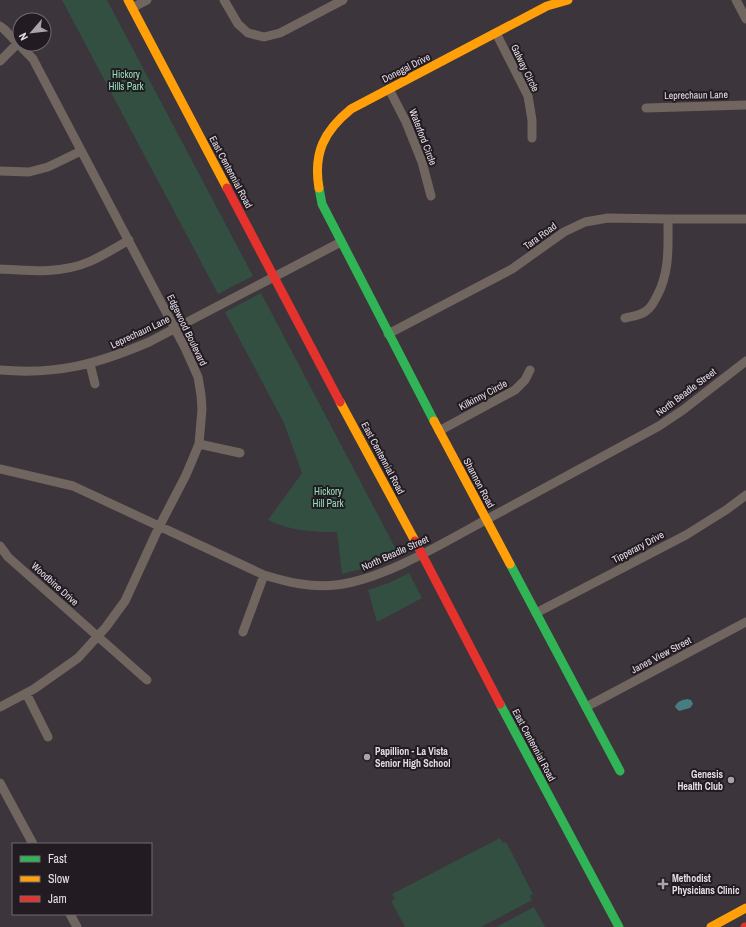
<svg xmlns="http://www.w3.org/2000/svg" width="746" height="927" font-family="'Archivo Narrow',sans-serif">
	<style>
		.green { fill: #324f42 }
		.water { fill: #467d80 }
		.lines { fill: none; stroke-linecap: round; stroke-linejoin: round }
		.street { stroke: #70655f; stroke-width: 9 }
		.fast { stroke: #30b455; stroke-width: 9 }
		.slow { stroke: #ff9f0a; stroke-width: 9 }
		.jam { stroke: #e5322d; stroke-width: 9 }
		.poi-dot { fill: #aaa3aa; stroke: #221c22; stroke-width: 1.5 }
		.labels { text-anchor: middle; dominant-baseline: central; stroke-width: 4; stroke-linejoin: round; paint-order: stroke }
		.street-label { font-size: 10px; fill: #e6dee6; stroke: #221c22 }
		.park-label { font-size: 10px; fill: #94e2bc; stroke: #221c22 }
		.poi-label { font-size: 10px; font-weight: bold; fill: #e6dee6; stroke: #221c22; text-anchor: start }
	</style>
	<rect width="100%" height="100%" fill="#3c353c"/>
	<path class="green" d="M62,0H107L253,276L218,294Z
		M261,293L399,555L372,566L342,574L337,532C312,532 291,531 268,520L302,473L284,423L225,312Z
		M409,573L422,598L377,622L368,590L389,583Z
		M500,838L503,843L506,842L533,894L530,896L532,900L481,927H405L391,901L395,899L392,894Z
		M534,907L545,927H496Z"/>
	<path class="water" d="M687,699L691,700L693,704L690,708L679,711L675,707C677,701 682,700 687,699Z"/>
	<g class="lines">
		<path class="street" d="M224,0L238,24L248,33L264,37L280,33L343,0
			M736,0L746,19
			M132,8L147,0
			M0,26L4,29L33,59L185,348L198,377L201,395L202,409L199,444L186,475L159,527L125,601L106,627L78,658L34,689L0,707
			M496,33L528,96L532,120V138
			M0,61L18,43
			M389,89L406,122L422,162L431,196
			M646,108L746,105
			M0,171L29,172L48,167L81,151
			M0,269C30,271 62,274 91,261C104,255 117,247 129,240
			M625,318C632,316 640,316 646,311C651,308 654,302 657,296C670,272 668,246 668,219
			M388,334L512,269L564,232L585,222L608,218L668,219H746
			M90,364L95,384
			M0,370C57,375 98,364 149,342L341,242
			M439,431L515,390L525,380L530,370
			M199,444L240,453
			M0,469L73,486L264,575C287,582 311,588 336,585C386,579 448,540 493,516C549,486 604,456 659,426L683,410L746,361
			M0,546L8,557L147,680
			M536,613L686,535L726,510L746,495
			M243,632L264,575
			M26,693L48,737
			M586,707L746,622
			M0,783L33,844
			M70,914L77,927"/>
		<path class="fast" d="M319,188L322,204L434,421
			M510,564L620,771
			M500,704L619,927"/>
		<path class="slow" d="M128,0L227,188
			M319,188C313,153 324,131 351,109L547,6L568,0
			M340,402L415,541
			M434,421L510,564
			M711,927L746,908"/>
		<path class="jam" d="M227,188L340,402
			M415,541L500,704
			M745,927H746"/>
	</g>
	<g class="poi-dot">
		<circle cx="367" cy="757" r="4"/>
		<circle cx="731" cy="780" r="4"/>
		<path d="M661 878h4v4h4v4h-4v4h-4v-4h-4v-4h4z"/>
	</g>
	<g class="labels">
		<g class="street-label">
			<text transform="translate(406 68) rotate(-27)">Donegal Drive</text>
			<text transform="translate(525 68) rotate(64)">Galway Circle</text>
			<text transform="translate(696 95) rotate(-1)">Leprechaun Lane</text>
			<text transform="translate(423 137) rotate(69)">Waterford Circle</text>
			<text transform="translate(231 172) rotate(62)">East Centennial Road</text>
			<text transform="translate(540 236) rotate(-36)">Tara Road</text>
			<text transform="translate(187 330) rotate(64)">Edgewood Boulevard</text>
			<text transform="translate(140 332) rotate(-25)">Leprechaun Lane</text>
			<text transform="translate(686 392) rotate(-37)">North Beadle Street</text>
			<text transform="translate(483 395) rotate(-28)">Kilkinny Circle</text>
			<text transform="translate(383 458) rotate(62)">East Centennial Road</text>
			<text transform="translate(479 483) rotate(62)">Shannon Road</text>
			<text transform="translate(638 547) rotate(-28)">Tipperary Drive</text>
			<text transform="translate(395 553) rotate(-24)">North Beadle Street</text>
			<text transform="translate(55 584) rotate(42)">Woodbine Drive</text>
			<text transform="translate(661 655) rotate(-28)">Janes View Street</text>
			<text transform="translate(534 745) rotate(62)">East Centennial Road</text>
		</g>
		<g class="park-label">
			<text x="126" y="74">Hickory<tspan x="126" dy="12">Hills Park</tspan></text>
			<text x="328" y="491">Hickory<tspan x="328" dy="12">Hill Park</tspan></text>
		</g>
		<g class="poi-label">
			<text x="375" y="751">Papillion - La Vista<tspan x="375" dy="12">Senior High School</tspan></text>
			<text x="723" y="774" text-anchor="end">Genesis<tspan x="723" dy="12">Health Club</tspan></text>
			<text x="672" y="878">Methodist<tspan x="672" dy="12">Physicians Clinic</tspan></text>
		</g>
	</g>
	<rect x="12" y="843" width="140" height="72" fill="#221c22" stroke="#706a70"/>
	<rect x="20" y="856" width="20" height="6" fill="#30b455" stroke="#706a70"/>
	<text x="48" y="863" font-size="12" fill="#e6dee6">Fast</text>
	<rect x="20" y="876" width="20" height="6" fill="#ff9f0a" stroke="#706a70"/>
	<text x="48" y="883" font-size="12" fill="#e6dee6">Slow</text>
	<rect x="20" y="896" width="20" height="6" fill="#e5322d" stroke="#706a70"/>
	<text x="48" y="903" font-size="12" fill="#e6dee6">Jam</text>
	<g transform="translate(32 32) rotate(242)"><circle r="19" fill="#221c22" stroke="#706a70"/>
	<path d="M0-3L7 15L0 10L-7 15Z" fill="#aaa3aa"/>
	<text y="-6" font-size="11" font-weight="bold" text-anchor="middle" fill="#e6dee6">N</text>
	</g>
</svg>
